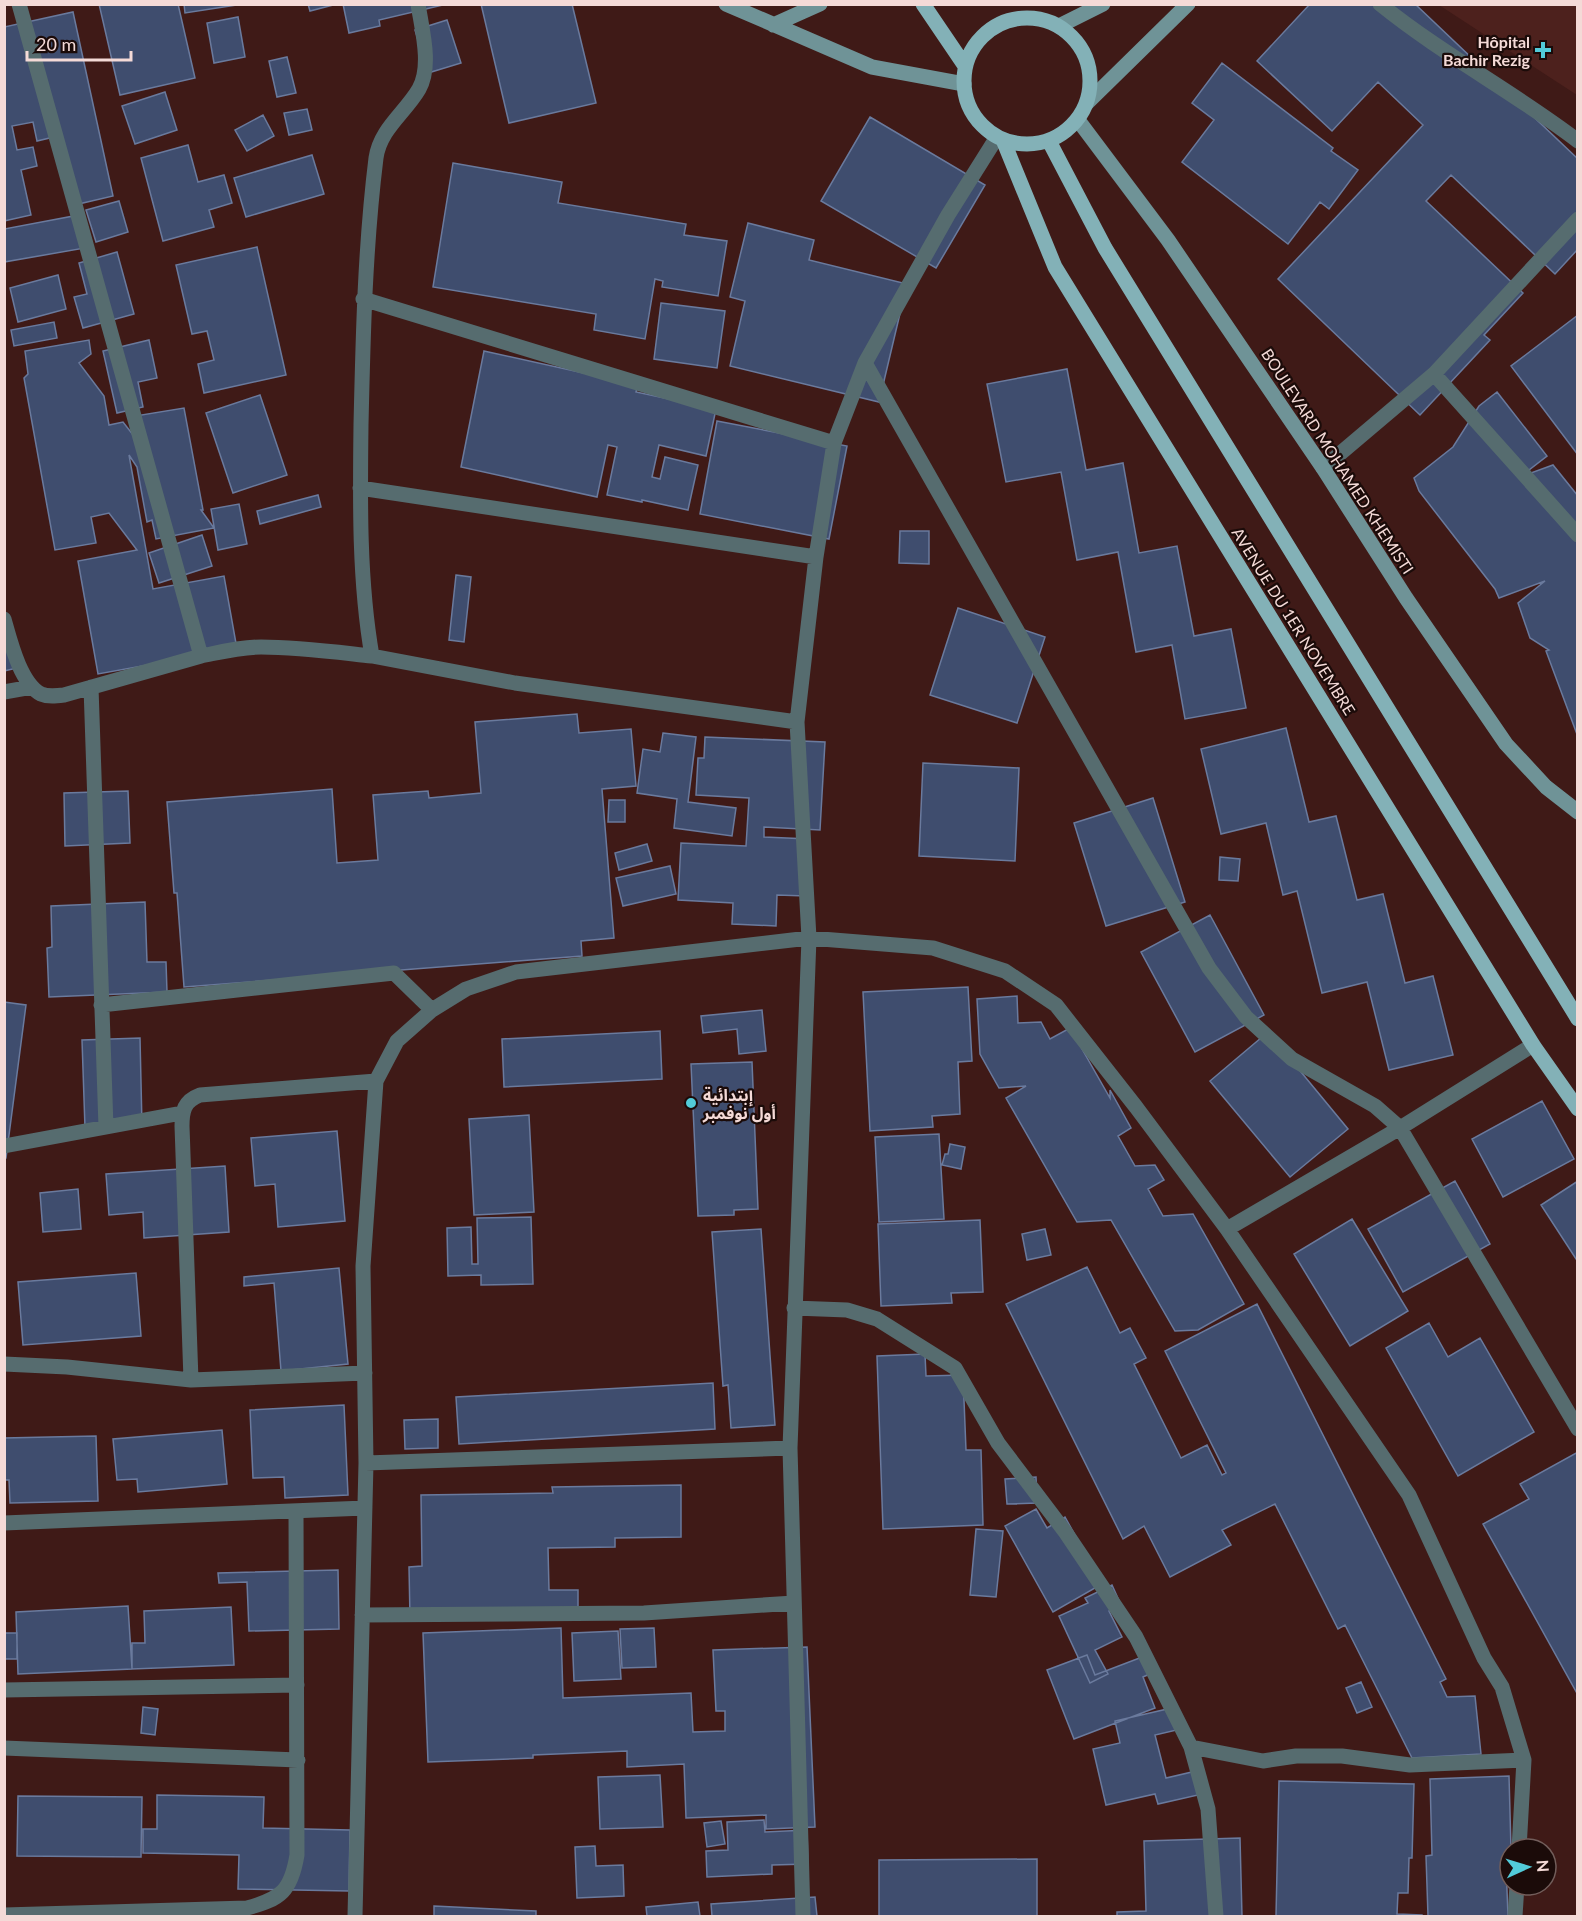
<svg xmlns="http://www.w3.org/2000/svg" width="1582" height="1921" font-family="Lato,'Noto Sans Arabic',sans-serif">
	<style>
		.built { fill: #4d211d }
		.building { fill: #3f4d6e; stroke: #6a7a9d; stroke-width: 1.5 }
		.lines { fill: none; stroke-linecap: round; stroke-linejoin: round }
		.street { stroke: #566c6f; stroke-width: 15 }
		.secondary { stroke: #6f9397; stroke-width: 15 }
		.primary { stroke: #83b1b7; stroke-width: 15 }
		.poi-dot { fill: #52cbd9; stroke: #1b0b09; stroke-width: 2 }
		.labels { text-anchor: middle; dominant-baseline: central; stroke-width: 4.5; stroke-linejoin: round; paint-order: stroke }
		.poi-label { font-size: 16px; font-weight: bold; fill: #f4dad7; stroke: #1b0b09; text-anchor: end }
		.street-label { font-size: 16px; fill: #f4dad7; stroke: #1b0b09 }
	</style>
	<rect width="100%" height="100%" fill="#3f1a17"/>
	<path class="built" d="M1439,5H1577V95Z"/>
	<path class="building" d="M99,4H178L195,78L120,95Z
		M184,4H236V5L185,13Z
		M308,4H337L310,11Z
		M343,4L385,5L447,4L379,20L380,26L349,33Z
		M481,4H572L596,103L509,123Z
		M1310,4H1415L1578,159V249L1555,274L1451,175L1426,201L1523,293L1484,335L1490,340L1420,415L1278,279L1423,125L1378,82L1332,131L1257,61Z
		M73,12L113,196L70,206L54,137L37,141L33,122L12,126L17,150L33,147L37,166L21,170L31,215L4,221V27Z
		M238,17L245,57L214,63L207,23Z
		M447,20L461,63L428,73L415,30Z
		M287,57L296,93L277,97L269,61Z
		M1222,63L1333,148L1331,151L1358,170L1329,209L1320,202L1288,244L1182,162L1214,120L1192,103Z
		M165,92L177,130L135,144L122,106Z
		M307,109L312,130L289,135L284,113Z
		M263,115L274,136L247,151L235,130Z
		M870,117L985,185L936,268L821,201Z
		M188,145L198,182L224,175L232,203L209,210L214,227L163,241L141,158Z
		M312,155L324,194L246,217L234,178Z
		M453,163L562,182L558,203L686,224L684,235L727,241L718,296L662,287L663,281L655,279L645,339L594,330L596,314L433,287Z
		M119,201L128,232L96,242L86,210Z
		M79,215L85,248L4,262V229Z
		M748,223L814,240L809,260L907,284L879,402L730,366L745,301L730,297Z
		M257,247L286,375L204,393L198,364L214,360L207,331L192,334L176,265Z
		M117,252L134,314L83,328L74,297L87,294L79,263Z
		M58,275L66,309L18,322L10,288Z
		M661,303L725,311L717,368L654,359Z
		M1578,315V455L1511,366Z
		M54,322L57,338L14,346L11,330Z
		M89,340L91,354L79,363L104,396L109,425L123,422L141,445L135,416L184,408L203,510H201L214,528L156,539L152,520L147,522L137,467L129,455L153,589L224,576L237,649L98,674L78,561L137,550L109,513L91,517L96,543L55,550L24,378L28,374L25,351Z
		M149,340L157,378L138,382L143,407L117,413L103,351Z
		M484,351L638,385L636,392L716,409L706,456L659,445L652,477L660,479L665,457L698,465L688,510L642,500V502L607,495L617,447L608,445L597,497L461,467Z
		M1067,369L1086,470L1123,463L1139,553L1177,546L1194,636L1231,629L1246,708L1185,719L1172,645L1136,652L1118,552L1077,560L1061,472L1006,482L987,384Z
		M1497,392L1547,456L1520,477L1553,465L1578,496V737L1546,651L1549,650L1530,638L1518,603L1545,581L1499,598L1495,589L1419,491L1414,478L1453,447L1479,406Z
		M260,395L287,475L233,493L206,413Z
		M717,421L847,446L829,539L700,514Z
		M318,495L321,507L260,524L257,511Z
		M239,504L247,544L218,550L211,509Z
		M900,531H929V564L899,563Z
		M202,535L212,566L159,583L149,553Z
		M456,575L471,577L464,642L449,640Z
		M958,608L1045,637L1017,723L930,695Z
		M4,621L17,668L4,671Z
		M577,714L579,733L631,729L636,786L602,789L614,938L581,941L582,956L184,987L177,893H174L167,802L332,789L337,863L378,860L373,795L428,791L429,798L481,793L475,722Z
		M1286,728L1309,822L1336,816L1357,900L1383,894L1405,983L1433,976L1453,1055L1389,1070L1367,982L1322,993L1297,891L1283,895L1266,823L1221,834L1201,749Z
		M663,733L696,737L688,802L736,808L732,836L674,828L677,799L637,793L643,749L660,752Z
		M705,737L825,742L820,830L764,827V837L809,839L806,896L777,895L776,926L732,924L733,903L678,900L681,843L746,846L749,798L696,795L698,758H704Z
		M923,763L1019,768L1015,861L919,856Z
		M128,791L130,843L65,846L64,793Z
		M1153,798L1185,902L1106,926L1074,823Z
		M609,800H625V822H608Z
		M647,844L652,861L619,870L615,853Z
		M1220,857L1240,859L1238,881L1219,880Z
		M670,866L676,894L623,906L616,878Z
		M145,902L147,962H166L167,992L49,997L47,948L52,947L51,906Z
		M1210,915L1264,1015L1195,1052L1141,952Z
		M968,987L972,1061L958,1062L960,1114L932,1116L933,1127L870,1131L863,992Z
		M1017,996L1018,1023L1041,1022L1050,1039L1070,1028L1110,1098V1090L1131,1128L1118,1136L1135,1166L1155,1165L1164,1180L1148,1189L1163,1216L1193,1214L1244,1304L1198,1330L1175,1331L1111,1220L1077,1222L1006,1098L1026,1086L999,1088L980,1054L977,999Z
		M4,1002L26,1005L6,1158H4Z
		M762,1010L766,1051L739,1054L737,1029L703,1033L701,1016Z
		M660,1031L662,1079L504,1087L502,1039Z
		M1268,1032L1348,1129L1290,1177L1210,1081Z
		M140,1038L142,1126L85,1128L82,1040Z
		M752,1062L758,1209L734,1210V1215L698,1216L691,1064Z
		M1542,1101L1574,1159L1503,1197L1472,1139Z
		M529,1115L534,1212L474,1215L469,1119Z
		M337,1131L345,1221L278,1227L275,1184L255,1186L251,1138Z
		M939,1134L944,1219L879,1222L875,1137Z
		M950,1144L965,1147L961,1169L942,1165L945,1154H948Z
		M225,1166L229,1232L144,1238L143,1212L109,1215L106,1174Z
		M1455,1181L1490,1244L1403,1292L1368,1229Z
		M1578,1181V1262L1541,1205Z
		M78,1189L81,1229L43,1232L40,1193Z
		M531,1217L533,1284L481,1285V1275L448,1276L447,1228L471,1227L472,1264H478L477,1218Z
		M1352,1219L1408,1311L1350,1346L1294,1254Z
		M980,1220L983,1292L951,1293L952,1303L881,1306L878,1224Z
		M761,1229L775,1425L731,1428L728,1385L723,1386L712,1232Z
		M1045,1229L1051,1255L1027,1260L1022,1234Z
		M1087,1267L1120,1333L1130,1328L1146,1358L1134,1364L1181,1458L1207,1445L1222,1475L1226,1473L1165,1351L1257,1304L1446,1679L1440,1682L1447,1697L1475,1696L1481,1754L1412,1758L1345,1625L1338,1629L1275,1504L1222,1530L1231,1545L1170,1577L1144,1526L1123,1539L1006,1304Z
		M339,1268L348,1364L281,1371L274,1283L244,1286V1277Z
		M136,1273L141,1336L23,1345L18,1282Z
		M1429,1323L1448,1357L1480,1338L1534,1432L1458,1476L1386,1348Z
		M925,1354L926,1376L963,1375L966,1450H981L983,1525L883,1529L877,1356Z
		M713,1383L715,1429L459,1444L456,1397Z
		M344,1405L348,1495L285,1498L284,1477L253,1478L250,1410Z
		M438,1419V1448L405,1449L404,1420Z
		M222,1430L227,1484L138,1492L137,1479L117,1480L113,1439Z
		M96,1436L98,1501L10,1503L9,1480H4V1438Z
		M1578,1452V1695L1483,1524L1529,1499L1520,1484Z
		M1036,1477L1037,1503L1007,1504L1005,1479Z
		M681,1485V1537L615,1538V1547L548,1548L549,1590H578V1615L410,1617L409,1567L422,1566L421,1495L553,1493L552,1487Z
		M1036,1509L1047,1528L1065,1517L1102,1584L1053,1612L1005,1526Z
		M976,1529L1003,1531L996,1597L970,1595Z
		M338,1570L339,1629L249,1631L247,1582L219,1583L218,1573Z
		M1112,1585L1121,1605L1109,1611L1122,1637L1095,1650L1108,1674L1090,1683L1059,1616L1088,1603L1085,1598Z
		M128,1606L132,1669L18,1674L16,1612Z
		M231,1607L234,1665L132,1669V1643H145L144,1611Z
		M561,1628L563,1698L691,1693L693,1732L725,1731V1711H716L713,1650L807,1647L815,1827L766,1829V1815L686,1818L684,1764L627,1767V1751L533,1755V1758L428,1762L423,1633Z
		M654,1628L656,1667L622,1668L620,1629Z
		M618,1631L621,1679L574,1681L572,1633Z
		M4,1633H17V1659H4Z
		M1150,1654L1156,1671L1143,1677L1155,1708L1074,1739L1047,1670L1087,1655L1095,1675Z
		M1361,1682L1372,1707L1357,1713L1346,1688Z
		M143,1707L158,1709L155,1735L141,1733Z
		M1176,1707L1181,1729L1155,1735L1166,1778L1192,1772L1198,1795L1158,1804L1155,1794L1106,1805L1093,1749L1120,1743L1115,1721Z
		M660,1775L663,1827L600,1829L598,1777Z
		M1509,1776L1511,1849L1510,1865H1506L1508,1916H1428L1426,1856L1432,1855L1430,1779Z
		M1279,1781L1414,1784L1412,1858H1409L1408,1893H1398L1397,1914L1422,1915V1916H1276Z
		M157,1795L264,1797L263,1828L350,1830L349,1891L238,1889L239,1855L143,1853V1829H157Z
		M18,1796L142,1797L141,1857L17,1856Z
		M764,1820L765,1832L807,1830L808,1864L772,1865V1874L707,1877L706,1851L728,1850L727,1822Z
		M721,1821L725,1844L707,1847L704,1823Z
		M1240,1838L1242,1916H1117V1912L1146,1911L1144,1841Z
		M595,1846L596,1866L623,1865L624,1896L577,1898L575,1847Z
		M1037,1859V1916H879V1860Z
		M815,1897L817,1916H712L711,1904Z
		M698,1902L700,1916H647L646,1907Z
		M434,1906L536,1911V1916H434Z"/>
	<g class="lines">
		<path class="street" d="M19,4L201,656C221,652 240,647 261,647C298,647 335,652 372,656
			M418,4C422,30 432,66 419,89C405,113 380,129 376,158C365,247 363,336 361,425C360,502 359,581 372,656L515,683L797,722
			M1380,4C1443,55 1514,92 1578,141
			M363,299L834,443
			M865,363L1209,968L1246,1017L1292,1059L1375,1106L1400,1128L1578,1429
			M1434,374L1578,535
			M1323,468L1434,374L1578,219
			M360,488L816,557
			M4,619C10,640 20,683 41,694C48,697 56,696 64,695L201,656
			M91,687L106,1127
			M4,692L32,687
			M101,1005L394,973L432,1010
			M4,1146L182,1113
			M1227,1229L1400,1128L1533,1045
			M794,1308L847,1310L877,1319L955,1368L998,1443L1066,1533L1136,1637L1191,1747L1208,1809L1216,1916
			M4,1364L67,1367L191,1380L182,1126C182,1111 184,1101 200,1095L376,1081
			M191,1380L365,1373
			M366,1463L790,1448
			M4,1523L365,1508
			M362,1615L644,1613L794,1603
			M4,1690L297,1685
			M1191,1747L1263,1761L1296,1756H1342L1410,1765L1524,1760
			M4,1748L298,1760
			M4,1915L247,1908C281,1899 291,1891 297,1855L296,1511
			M355,1916L366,1463L363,1266L376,1081L397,1041L432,1010L466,989L516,972L809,938L933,948L1005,971L1056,1005L1136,1107L1227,1229L1409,1495L1484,1658L1502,1687L1524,1760L1519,1849
			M803,1916L790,1448L809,938L797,722L816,557L834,443L865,363L948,215L997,137
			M1515,1916L1517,1885"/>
		<path class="secondary" d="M726,4L872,67L964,84
			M773,25L820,4
			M1059,26L1103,4
			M1087,103L1188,4
			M1078,120L1168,240L1323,468L1406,598L1506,744L1546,787L1578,812"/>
		<path class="primary" d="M923,4L965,66
			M964 81a63 63 0 1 1 126 0a63 63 0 1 1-126 0Z
			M1003,140L1055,267L1533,1045L1578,1109
			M1049,141L1105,248L1578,1019"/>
	</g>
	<g class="poi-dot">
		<path d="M1540 41h6v6h6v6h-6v6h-6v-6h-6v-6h6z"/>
		<circle cx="691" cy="1103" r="6"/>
	</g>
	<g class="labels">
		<g class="poi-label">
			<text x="1530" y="41">Hôpital<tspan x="1530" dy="18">Bachir Rezig</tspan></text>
			<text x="703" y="1094" text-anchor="start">إبتدائية<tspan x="703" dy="18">أول نوفمبر</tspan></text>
		</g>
		<g class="street-label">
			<text transform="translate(1338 461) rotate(57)">BOULEVARD MOHAMED KHEMISTI</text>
			<text transform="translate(1294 621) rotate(58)">AVENUE DU 1ER NOVEMBRE</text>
		</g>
	</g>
	<rect width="1582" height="1921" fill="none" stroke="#f4dad7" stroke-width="12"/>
	<g transform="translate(1528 1867) rotate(86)"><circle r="28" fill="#1b0b09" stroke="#725e5b" stroke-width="1.5"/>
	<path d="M0-4.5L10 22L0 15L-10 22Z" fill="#52cbd9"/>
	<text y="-9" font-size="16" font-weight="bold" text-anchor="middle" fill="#f4dad7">N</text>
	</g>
	<path d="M27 51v9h104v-9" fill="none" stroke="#f4dad7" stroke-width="3"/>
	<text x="36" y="51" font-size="18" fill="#f4dad7" stroke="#1b0b09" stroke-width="4.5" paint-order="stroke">20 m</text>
</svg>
